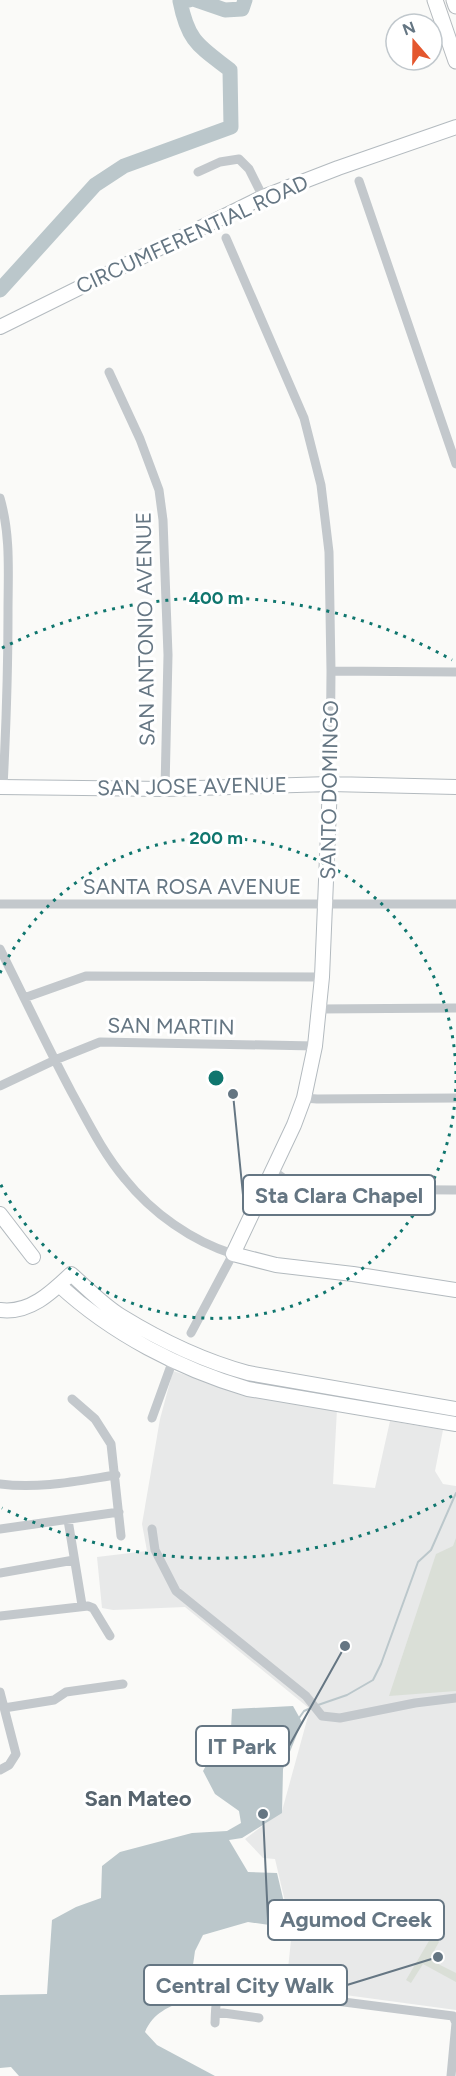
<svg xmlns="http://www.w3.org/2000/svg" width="456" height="2076" font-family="Figtree,sans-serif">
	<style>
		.built { fill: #e8e9e9 }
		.green { fill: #dadfd7 }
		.water { fill: #bbc7cb }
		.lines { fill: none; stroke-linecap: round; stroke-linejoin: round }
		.stream { stroke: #bbc7cb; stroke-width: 2 }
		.river { stroke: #bbc7cb; stroke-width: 15 }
		.secondary-casing { stroke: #b3babf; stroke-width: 16 }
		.primary-casing { stroke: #b5babe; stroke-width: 17 }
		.street { stroke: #c3c8cc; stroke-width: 9 }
		.secondary { stroke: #fff; stroke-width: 14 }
		.primary { stroke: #fff; stroke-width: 15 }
		.ring { fill: none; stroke: #0f766e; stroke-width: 3; stroke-dasharray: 3 6 }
		.labels { text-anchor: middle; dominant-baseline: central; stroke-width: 6; stroke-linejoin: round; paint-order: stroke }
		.street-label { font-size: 21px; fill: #657683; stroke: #fff }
		.neighbourhood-label { font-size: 22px; font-weight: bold; fill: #57646e; stroke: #fff }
		.centre { fill: #0f766e; stroke: #fff; stroke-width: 3 }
		.ring-label { font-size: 18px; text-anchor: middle; font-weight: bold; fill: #0f766e; stroke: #fff; stroke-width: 6; stroke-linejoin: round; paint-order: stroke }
		.leader { fill: none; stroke: #657683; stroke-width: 2 }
		.callout-dot { fill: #657683; stroke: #fff; stroke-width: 2 }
		.callout { fill: #fff; stroke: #657683; stroke-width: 2 }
		.callout-label { font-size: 22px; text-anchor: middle; font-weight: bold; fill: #657683 }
	</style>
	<rect width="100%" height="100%" fill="#fafaf8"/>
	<path class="built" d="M173,1371L243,1393L337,1409L333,1484L375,1488L390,1421L443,1430L435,1471L443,1484L456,1486V2010L286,1987L292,1931L275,1859L263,1858L245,1839L282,1811L310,1709L185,1607L113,1610L102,1608L97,1557L147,1551L142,1524L160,1419Z"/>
	<path class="green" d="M456,1538V1691L389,1696L436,1554L453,1546Z
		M433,1934L439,1942L430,1958L440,1965L456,1973V1982L423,1964L411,1983L406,1980Z"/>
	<path class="water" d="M293,1706L302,1722L283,1769L282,1813L242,1838L229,1840L248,1872L277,1873L290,1928L248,1922L203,1935L195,1951L188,2000C169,2006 153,2013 145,2032L157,2045L215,2076H19L11,2067L0,2068V1995L47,1994L52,1920L76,1907L101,1898L102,1866L120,1852L192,1833L227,1831L241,1823L239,1811L215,1794L203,1771L208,1762L240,1753L255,1741L231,1729L232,1709Z"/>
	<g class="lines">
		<path class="stream" d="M318,1705L347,1695L373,1680L381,1664L418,1562L431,1550L456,1493
			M299,1718L304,1711L313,1707"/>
		<path class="river" d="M196,0L225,10L242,9L245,0
			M0,290L95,185L124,166L231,127L230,70C199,46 188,42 180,1L189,0"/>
		<g class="secondary-casing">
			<path id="secondary" d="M0,327L263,197L338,168L456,127
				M330,784L322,977L315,1046L304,1098L294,1125L233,1254L276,1265L353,1274L456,1290
				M0,787L165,789L330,784L456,787
				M0,1214L33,1257
				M59,1285C112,1334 180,1369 248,1389L456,1424
				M0,1310C29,1314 51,1293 71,1274C87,1288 103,1305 121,1316C160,1340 204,1361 248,1373L456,1409"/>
		</g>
		<g class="primary-casing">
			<path id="primary" d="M435,0L456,61
				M454,0L456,6"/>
		</g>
		<path class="street" d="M198,172L220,162L239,159L249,169L263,197
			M359,181L456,464
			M226,238L304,418L321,485L329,552L331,671L330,784
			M109,372L140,439L159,490L163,520L168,655L165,789
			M0,498C11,536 8,574 8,613C8,671 6,729 3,787
			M331,671L456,672
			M0,904H456
			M0,949C24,997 47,1046 72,1093C88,1122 103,1153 125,1179C152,1213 192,1241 233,1254L191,1333
			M24,998L86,976L322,977
			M320,1009L456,1008
			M0,1086L55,1060L100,1042L315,1046
			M304,1098L317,1099L456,1098
			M272,1170L298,1189L456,1190
			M72,1399L95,1419L111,1444L121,1536
			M152,1418L173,1360L181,1348
			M0,1484C39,1489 77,1481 116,1475
			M68,1520L82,1605
			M0,1529L119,1512
			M152,1529L155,1550L176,1591L306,1696L322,1716L340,1718L415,1703L456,1698
			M0,1573L74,1560
			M0,1616L88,1606L93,1608L110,1636
			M0,1692L16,1754L9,1765L0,1770
			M4,1708L54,1700L66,1692L123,1684
			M216,2012L259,2018
			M215,2023C216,2006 213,1991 234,1988L453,2016L456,2023L451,2076"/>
		<use href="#secondary" class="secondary"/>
		<use href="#primary" class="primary"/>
	</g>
	<g class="ring">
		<path d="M456 1080A240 240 0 0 1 0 1183M0 973A240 240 0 0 1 456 1076"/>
		<path d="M452 1496A480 480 0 0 1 2 1508M2 648A480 480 0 0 1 452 660"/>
	</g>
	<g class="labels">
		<g class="street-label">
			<text transform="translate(192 234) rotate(-25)">CIRCUMFERENTIAL ROAD</text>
			<text transform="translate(145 629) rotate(-91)">SAN ANTONIO AVENUE</text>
			<text transform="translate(192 786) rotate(-1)">SAN JOSE AVENUE</text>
			<text transform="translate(329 790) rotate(-89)">SANTO DOMINGO</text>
			<text x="192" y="886">SANTA ROSA AVENUE</text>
			<text transform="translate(171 1026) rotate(1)">SAN MARTIN</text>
		</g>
		<g class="neighbourhood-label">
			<text x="138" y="1798">San Mateo</text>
		</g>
	</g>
	<circle cx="216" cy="1078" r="9" class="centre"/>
	<g class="ring-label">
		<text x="216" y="604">400 m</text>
		<text x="216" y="844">200 m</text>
	</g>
	<path class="leader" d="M233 1094L243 1195M345 1646L289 1746M263 1814L268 1920M438 1957L347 1985"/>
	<g class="callout-dot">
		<circle cx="233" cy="1094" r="6"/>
		<circle cx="345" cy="1646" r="6"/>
		<circle cx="263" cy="1814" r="6"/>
		<circle cx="438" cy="1957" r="6"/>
	</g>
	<g class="callout">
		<rect x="243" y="1175" width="192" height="40" rx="6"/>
		<rect x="196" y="1726" width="93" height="40" rx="6"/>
		<rect x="268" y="1900" width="176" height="40" rx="6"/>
		<rect x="144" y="1965" width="203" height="40" rx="6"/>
	</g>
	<g class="callout-label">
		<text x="339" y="1203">Sta Clara Chapel</text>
		<text x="242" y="1754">IT Park</text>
		<text x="356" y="1927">Agumod Creek</text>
		<text x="245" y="1993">Central City Walk</text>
	</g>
	<g transform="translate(414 42) rotate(340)"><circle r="28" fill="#ffffff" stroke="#c1c8cd" stroke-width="1.5"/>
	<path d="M0-4.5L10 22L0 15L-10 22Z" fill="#e4572e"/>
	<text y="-9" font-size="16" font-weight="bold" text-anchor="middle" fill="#657683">N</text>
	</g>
</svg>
